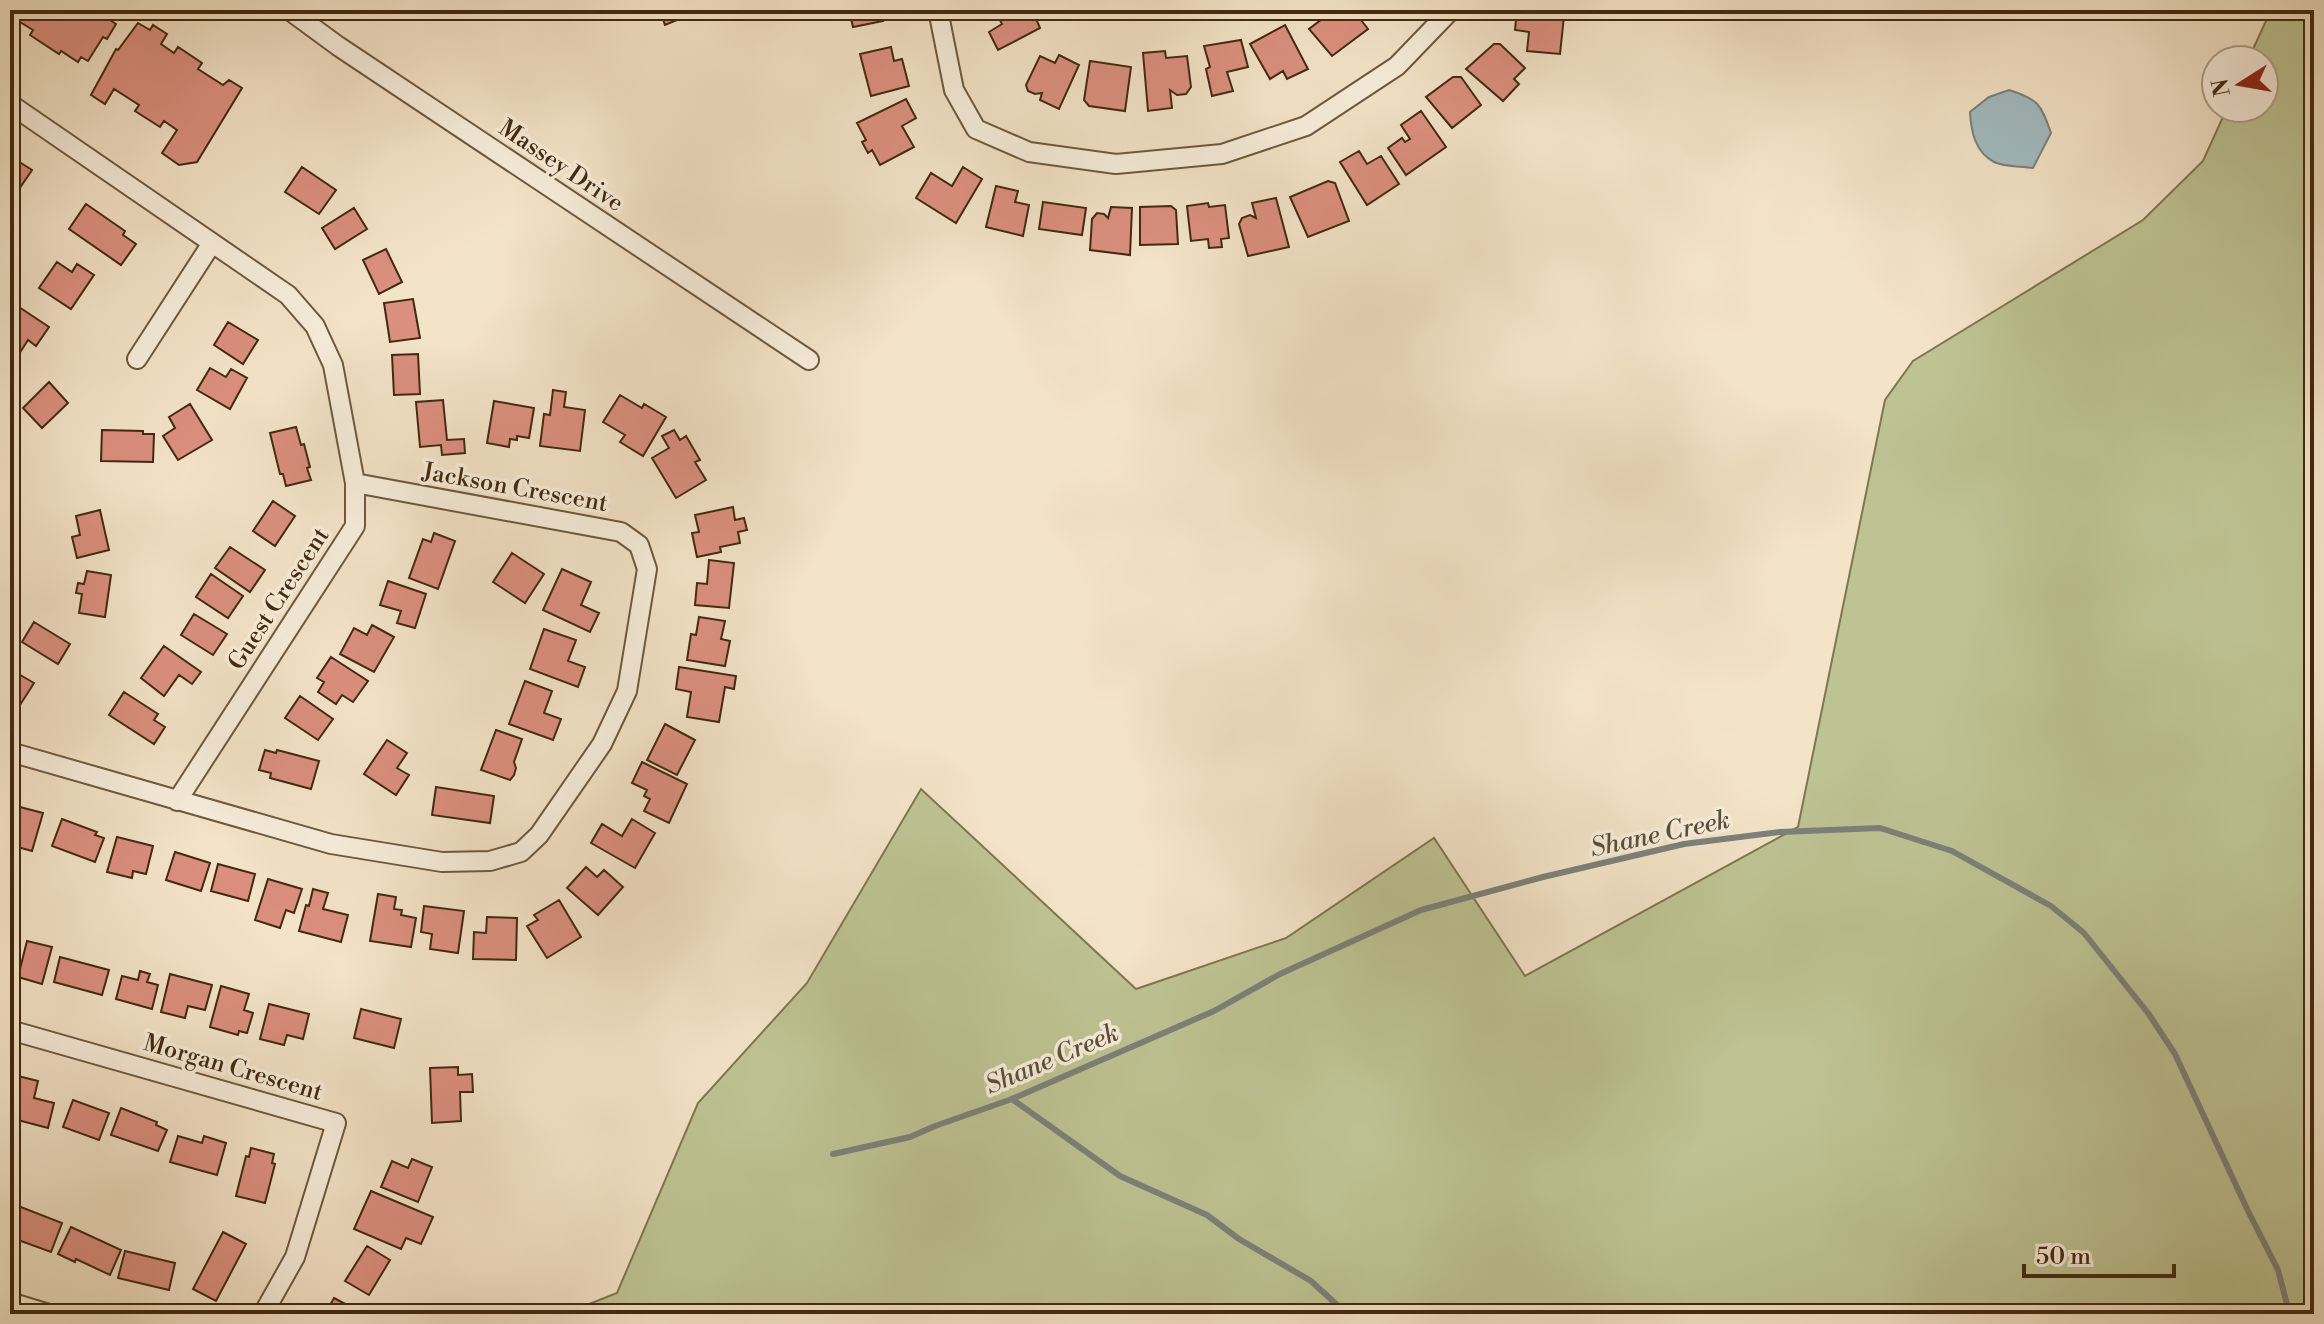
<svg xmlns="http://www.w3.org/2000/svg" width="2324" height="1324" font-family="'Libre Bodoni',serif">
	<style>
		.green { fill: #bec393; stroke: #807651; stroke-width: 2 }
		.water { fill: #a2bbc1; stroke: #7c817a; stroke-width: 2 }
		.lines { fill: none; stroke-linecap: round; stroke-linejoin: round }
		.stream { stroke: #7c817a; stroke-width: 6 }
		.building { fill: #db8f7f; stroke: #42290f; stroke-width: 2 }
		.street-casing { stroke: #6e583d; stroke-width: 22 }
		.street { stroke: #f7eddb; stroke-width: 18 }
		.labels { text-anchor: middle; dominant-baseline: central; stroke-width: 7; stroke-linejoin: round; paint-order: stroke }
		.street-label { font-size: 24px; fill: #42290f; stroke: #f7eddb }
		.water-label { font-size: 26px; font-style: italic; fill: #5a4e3c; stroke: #f7eddb }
	</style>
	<rect width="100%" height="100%" fill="#f3e3c7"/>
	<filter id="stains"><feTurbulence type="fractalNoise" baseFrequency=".0025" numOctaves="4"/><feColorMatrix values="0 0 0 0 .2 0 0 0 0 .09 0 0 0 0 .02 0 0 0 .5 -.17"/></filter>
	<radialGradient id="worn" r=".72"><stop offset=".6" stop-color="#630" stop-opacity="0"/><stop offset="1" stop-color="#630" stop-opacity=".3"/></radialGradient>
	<path class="green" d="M2271,10H2314V1314H564L617,1293L698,1103L807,983L921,789L1136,989L1286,938L1434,838L1525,976L1798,827L1885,400L1913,361L2143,220L2203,161L2227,108H2264V60H2248Z"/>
	<path class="water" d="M2009,90C2038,99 2041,104 2051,133L2033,168C2021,166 2004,167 1994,162C1975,152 1971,131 1970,112L1989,97Z"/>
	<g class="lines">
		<path class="stream" d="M1012,1099L1120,1176L1207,1215L1239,1239L1311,1281L1347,1314
			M833,1154L910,1137L935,1126L1012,1099L1214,1011L1280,974L1421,910L1543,877L1684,844L1780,832L1880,828L1952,851L2051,906L2084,933L2148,1013L2175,1054L2248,1211L2278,1270L2288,1308L2293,1314"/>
	</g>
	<path class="building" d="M10,10H95L116,24L107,39L103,37L88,61L81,57L78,62L61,51L59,54L30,35L33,30L10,16Z
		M660,10H692L694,13L665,25Z
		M849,10H880L883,21L853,27Z
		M995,10H1039L1040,13L1037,21L1040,28L998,50L989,32L1002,24Z
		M1334,10H1353L1368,29L1332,56L1309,29Z
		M1517,10L1564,16L1560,54L1527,51L1529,32L1515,30Z
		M138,23L150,30L153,25L167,34L161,44L174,53L178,47L202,63L198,69L223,85L229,80L242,88L197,162L179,165L162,153L177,130L164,121L160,127L135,111L139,105L114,89L105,104L91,95L116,49L118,50Z
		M1285,25L1308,69L1287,79L1283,71L1270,79L1250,44Z
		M1241,40L1248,67L1227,72L1233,91L1212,96L1206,69L1210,67L1204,46Z
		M1494,44H1500L1525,68L1514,79L1519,84L1503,101L1466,69Z
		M891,47L894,61L902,59L909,86L871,96L860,54Z
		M1165,51L1166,58L1187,56L1191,87L1186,94L1177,95L1170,90L1172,108L1148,111L1143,53Z
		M1059,55L1079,65L1059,109L1040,100L1042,93L1035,94L1028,91L1026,85L1040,56L1055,63Z
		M1090,61L1131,67L1125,111L1089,106L1084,100Z
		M1453,77H1461L1481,105L1452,128L1426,97Z
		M906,99L916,118L902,126L914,147L880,165L872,150L868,153L862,142L866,140L857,123Z
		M1421,111L1446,147L1406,175L1388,148L1402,138L1405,142L1410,139L1401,125Z
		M1359,151L1367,164L1381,156L1399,184L1367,205L1340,162Z
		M10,156L32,170L11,201H10Z
		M302,167L336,190L319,214L285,192Z
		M963,167L982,179L956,223L916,198L931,173L952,186Z
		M1328,181L1335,183L1349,221L1308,237L1290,197Z
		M996,186L1018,191L1015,202L1029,205L1023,236L986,227Z
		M1276,198L1289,247L1248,256L1239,224L1242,218L1250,215L1256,218L1252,203Z
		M1043,202L1086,208L1082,235L1039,229Z
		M1208,203L1209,207L1225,205L1229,238L1221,239L1222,247L1209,248L1208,239L1191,241L1187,206Z
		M86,204L125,231L123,235L136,244L121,265L69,229Z
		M1171,206L1176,210L1178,244L1140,245V207Z
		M1111,207L1132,208L1130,255L1090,250L1092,219L1097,213L1104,214L1108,218Z
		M354,208L367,229L335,249L322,228Z
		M386,249L402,282L379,294L363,260Z
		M57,262L72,272L77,264L94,275L71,309L39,288Z
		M413,299L420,338L390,342L384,303Z
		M16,305L49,327L36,346L28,340L10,368V313Z
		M228,322L258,340L243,364L214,345Z
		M418,354L420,394L394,395L392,355Z
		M210,368L226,377L231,369L247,378L230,409L197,390Z
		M49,382L68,403L42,428L23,408Z
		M553,390L566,392L564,407L585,410L580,451L540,446L544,414L550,415Z
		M620,395L642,408L644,404L666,417L643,456L620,442L625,435L603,422Z
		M443,400L447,440L464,439L465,453L442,455L441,445L420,447L416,402Z
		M494,401L534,408L529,438L517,436V440L510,439L509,447L487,443Z
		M190,404L212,440L178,460L163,436L175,428L169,417Z
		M296,427L301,445L304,444L310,467L307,468L311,480L286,486L283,474H280L270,433Z
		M102,430L143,431V434H154L153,462L101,461Z
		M674,430L680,440L686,436L700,460L695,462L706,480L676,498L652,458L669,448L662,436Z
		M273,501L295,516L275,546L253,531Z
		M733,507L735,520L744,518L747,530L738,532L740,543L720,547L721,552L697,557L692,533L699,532L695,515Z
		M100,510L109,550L77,558L72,537L80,535L76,516Z
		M434,533L455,541L438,589L409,578L423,539L431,542Z
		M230,547L265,570L250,592L215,568Z
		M512,553L544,574L525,603L493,582Z
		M709,560L734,563L729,608L695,605L697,583L707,584Z
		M562,569L591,582L581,605L599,613L590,632L543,610Z
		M87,571L111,575L105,617L79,613L82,594L76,593L78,583L84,584Z
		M211,574L243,596L228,618L196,597Z
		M388,581L426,594L415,628L397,623L401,611L380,605Z
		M194,614L227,634L213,655L181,635Z
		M699,617L725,621L721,639L730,641L725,666L687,660L691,634L696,635Z
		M34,622L70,644L58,664L22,642Z
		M372,625L394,637L374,672L340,654L354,628L367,635Z
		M544,629L576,640L568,661L585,667L578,687L530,669Z
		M164,646L201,672L192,684L179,675L164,696L141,678Z
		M331,657L368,681L353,702L342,695L336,704L318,692L324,682L317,678Z
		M679,667L736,676L734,689L725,687L719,722L687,717L691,692L676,689Z
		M10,669L34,683L20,705L10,699Z
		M525,681L552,691L544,713L561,719L553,740L509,724Z
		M124,692L158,714L154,720L165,727L154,744L109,715Z
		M300,696L333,719L318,740L285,718Z
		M665,724L695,740L677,775L647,760Z
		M496,730L522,739L514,762L516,768L514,775L510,780L481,770Z
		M387,740L407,753L397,768L409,775L396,795L364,774Z
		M265,750L276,753L277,750L319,761L311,789L270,778L271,773L259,770Z
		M642,762L687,784L669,823L644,811L650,799L644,796L647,790L632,783Z
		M436,787L494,796L490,823L432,815Z
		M16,806L43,813L32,851L10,845V828Z
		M62,819L97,832L95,835L104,838L95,862L52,846Z
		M632,819L655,833L635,868L591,843L602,824L622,836Z
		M117,837L153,846L146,874L133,871L132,878L107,872Z
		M175,852L210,863L201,891L166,880Z
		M218,864L255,874L248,901L211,891Z
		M586,867L597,877L604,870L623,887L598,915L567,888Z
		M268,879L302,889L294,913L286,910L280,928L255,920Z
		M313,889L328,893L323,909L348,915L341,942L299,931L306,905L309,906Z
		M378,894L396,897L394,909L402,910L401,915L416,918L411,947L370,941Z
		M559,900L581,937L547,958L527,926L538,920L534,915Z
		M424,906L464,911L458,953L430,949L432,934L421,932Z
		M487,917L517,918L516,960L473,959L474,932L486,933Z
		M27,941L52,947L42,984L18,977Z
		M60,957L109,970L102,995L54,982Z
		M140,971L150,974L147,982L158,985L152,1009L116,999L122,976L138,980Z
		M170,974L212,985L205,1010L188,1006L185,1018L161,1012Z
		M221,986L249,994L244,1010L253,1013L247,1033L239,1031L238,1035L210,1027Z
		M269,1004L309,1014L303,1039L287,1035L284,1045L260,1039Z
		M361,1009L401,1019L394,1048L354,1038Z
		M458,1067V1075L472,1074L473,1092H460L461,1121L432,1123L430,1068Z
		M18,1076L38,1081L34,1098L54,1103L48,1128L10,1118V1107Z
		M73,1100L109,1113L99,1140L63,1127Z
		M121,1108L157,1122L156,1125L167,1130L158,1151L111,1135Z
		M178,1136L202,1143L204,1136L226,1143L217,1175L170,1162Z
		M251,1148L274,1154L272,1163L275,1164L265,1203L236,1196L246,1156L249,1157Z
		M412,1159L432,1167L418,1202L381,1187L392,1161L408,1168Z
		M371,1191L433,1217L421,1244L406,1238L401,1249L354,1229Z
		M13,1204L62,1223L51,1252L10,1237V1212Z
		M71,1227L121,1250L110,1275L76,1259L75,1262L58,1254Z
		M223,1232L246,1244L216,1301L193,1289Z
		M367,1246L390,1260L369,1295L345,1281Z
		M125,1251L175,1263L169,1290L118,1278Z
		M334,1298L364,1314H325Z"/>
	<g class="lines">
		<g class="street-casing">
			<path id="street" d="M289,10L338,46L809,360
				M938,10L954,90L976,129L1029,152L1116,164L1222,154L1306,126L1397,66L1451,10
				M10,104L288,295L315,326L333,365L355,483V526L177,801
				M137,359L212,243
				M10,752L331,844L442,862L490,861L521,852L539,835L602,744L627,691L647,569L639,545L621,532L355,483
				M10,1030L336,1123L295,1257L263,1314
				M10,1302L49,1314"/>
		</g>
		<use href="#street" class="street"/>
	</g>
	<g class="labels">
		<g class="street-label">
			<text transform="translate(561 166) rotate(34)">Massey Drive</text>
			<text transform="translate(515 488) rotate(10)">Jackson Crescent</text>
			<text transform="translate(279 599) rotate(-57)">Guest Crescent</text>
			<text transform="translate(233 1068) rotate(16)">Morgan Crescent</text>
		</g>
		<g class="water-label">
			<text transform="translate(1660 834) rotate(-12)">Shane Creek</text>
			<text transform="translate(1052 1059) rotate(-23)">Shane Creek</text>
		</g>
	</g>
	<rect width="2324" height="1324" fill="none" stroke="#f3e3c7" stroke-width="40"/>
	<rect x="12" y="12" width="2300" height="1300" fill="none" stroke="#42290f" stroke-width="4"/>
	<rect x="20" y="20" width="2284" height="1284" fill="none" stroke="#42290f" stroke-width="2"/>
	<g transform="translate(2240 84) rotate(259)"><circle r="38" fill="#f7eddb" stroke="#af9f89" stroke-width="2"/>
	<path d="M0-6L14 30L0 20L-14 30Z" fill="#8f2418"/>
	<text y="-12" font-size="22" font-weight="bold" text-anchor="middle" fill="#42290f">N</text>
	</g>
	<path d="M2024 1264v12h150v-12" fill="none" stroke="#42290f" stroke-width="4"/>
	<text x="2036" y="1264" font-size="24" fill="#42290f" stroke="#f7eddb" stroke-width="6" paint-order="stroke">50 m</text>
	<rect width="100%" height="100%" filter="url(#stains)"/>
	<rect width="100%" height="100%" fill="url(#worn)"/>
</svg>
